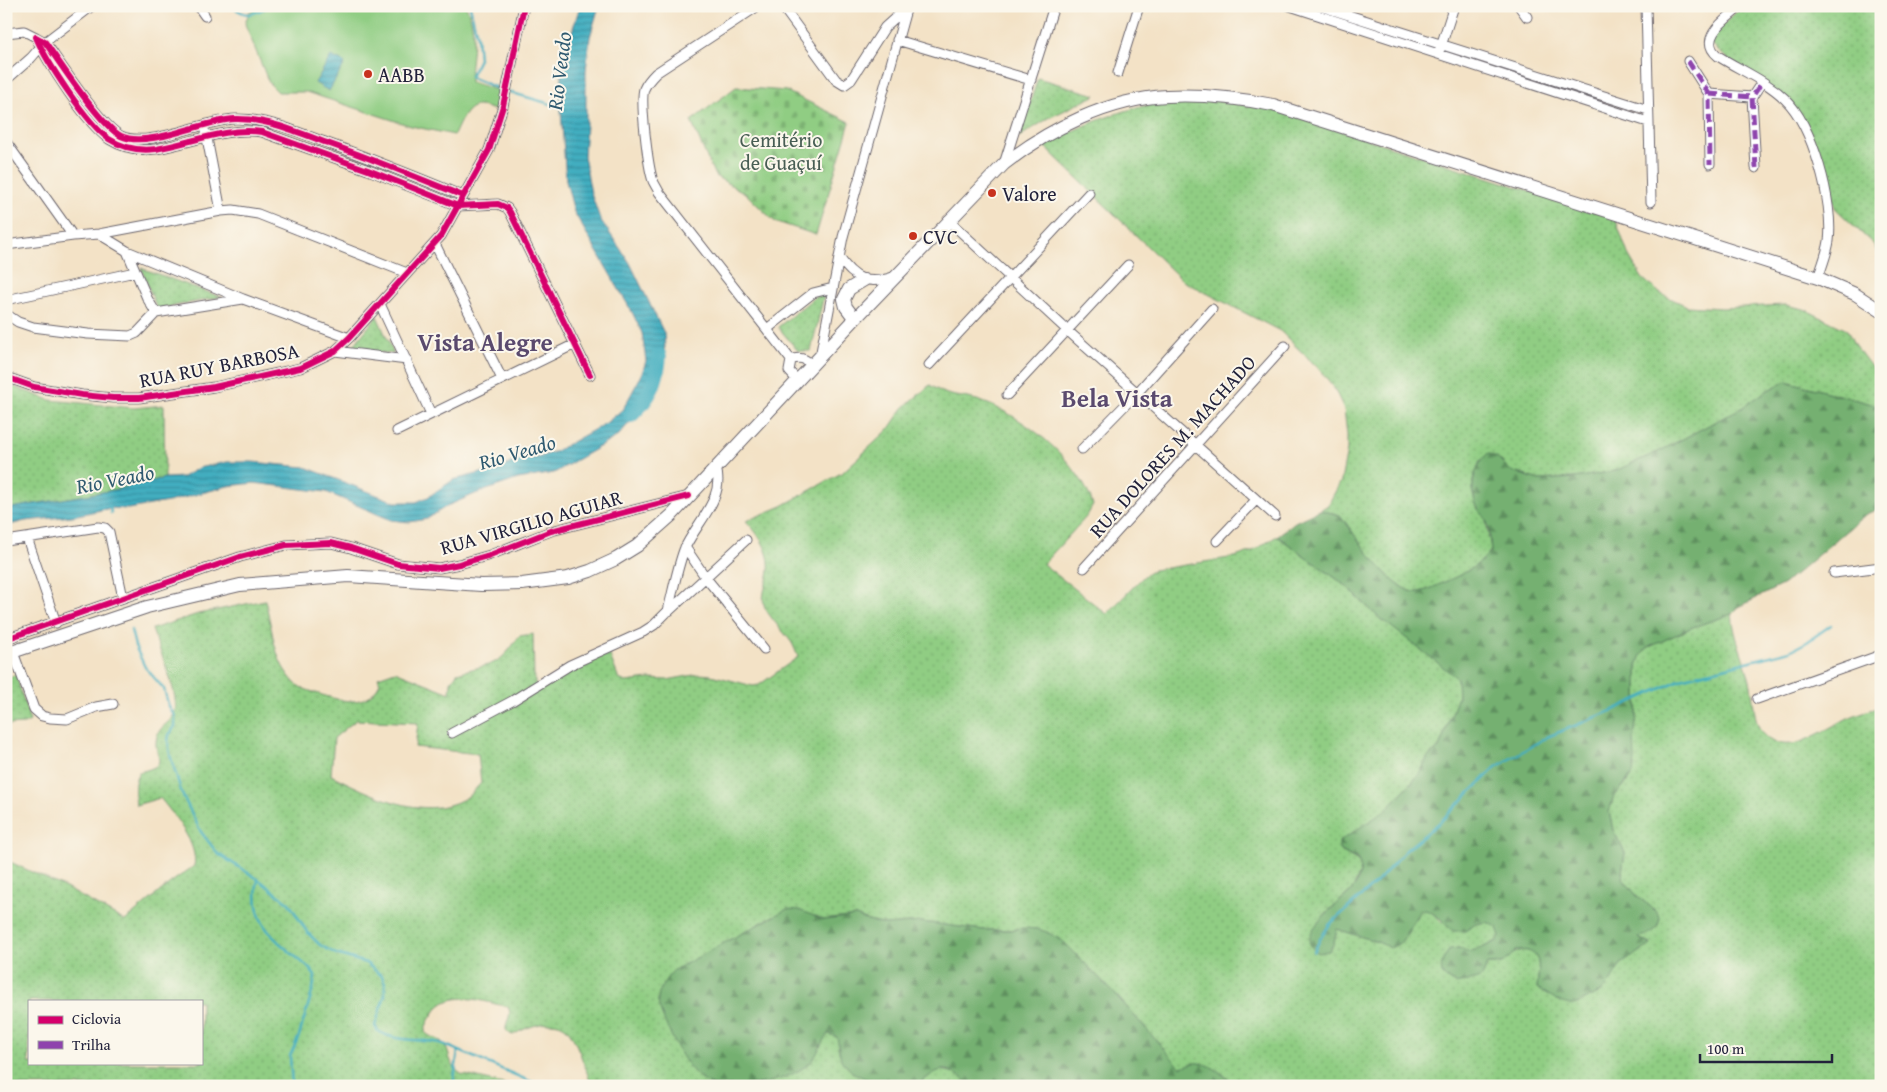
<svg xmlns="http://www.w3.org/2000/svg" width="1887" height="1092" font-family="'Gentium Book Plus',serif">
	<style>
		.grass { fill: url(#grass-dots); stroke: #59785f; fill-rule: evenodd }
		.forest { fill: url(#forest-firs); stroke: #4b6956 }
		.cemetery { fill: url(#cemetery-stones); stroke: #59785f }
		.pitch { fill: #90cd83; stroke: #59785f }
		.water { fill: url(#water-rules); stroke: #32687e }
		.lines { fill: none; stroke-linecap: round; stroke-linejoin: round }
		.stream { stroke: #42aec0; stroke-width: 2.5 }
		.river { stroke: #42aec0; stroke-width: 16 }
		.minor-casing { stroke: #6b656c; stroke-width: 11 }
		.highway-casing { stroke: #6b656c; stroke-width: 14 }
		.minor { stroke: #fff; stroke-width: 9 }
		.highway { stroke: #fff; stroke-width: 12 }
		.quiet { stroke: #8e44ad; stroke-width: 5; stroke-dasharray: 10 5; stroke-linecap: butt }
		.cycleway-casing { stroke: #fbf7ec; stroke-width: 9 }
		.cycleway { stroke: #d6006c; stroke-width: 6 }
		.poi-dot { fill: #c8321e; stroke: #fbf7ec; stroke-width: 2 }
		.labels { text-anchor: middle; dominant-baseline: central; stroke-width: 4; stroke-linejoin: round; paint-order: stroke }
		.poi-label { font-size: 20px; fill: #22223b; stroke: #fbf7ec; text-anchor: start }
		.park-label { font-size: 20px; fill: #485e54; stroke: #fbf7ec }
		.street-label { font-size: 20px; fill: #22223b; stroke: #fbf7ec }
		.water-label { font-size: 21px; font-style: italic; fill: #2f5a70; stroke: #fbf7ec }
		.district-label { font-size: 25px; font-weight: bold; fill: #5a4a6e; stroke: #fbf7ec }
	</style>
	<defs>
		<pattern id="grass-dots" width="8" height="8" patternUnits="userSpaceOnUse" patternTransform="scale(1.25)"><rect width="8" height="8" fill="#90cd83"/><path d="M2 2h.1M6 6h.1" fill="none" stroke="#7cb072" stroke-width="1.8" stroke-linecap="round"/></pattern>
		<pattern id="forest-firs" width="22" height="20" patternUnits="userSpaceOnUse" patternTransform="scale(1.25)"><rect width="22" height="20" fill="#74b071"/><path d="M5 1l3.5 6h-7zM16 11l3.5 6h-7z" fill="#5f8f5e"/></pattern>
		<pattern id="cemetery-stones" width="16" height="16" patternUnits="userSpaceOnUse" patternTransform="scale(1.25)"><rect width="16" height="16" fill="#90cd83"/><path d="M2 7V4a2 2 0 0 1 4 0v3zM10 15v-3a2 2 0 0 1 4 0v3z" fill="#7cb072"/></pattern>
		<pattern id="water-rules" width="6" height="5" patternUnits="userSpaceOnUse" patternTransform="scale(1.25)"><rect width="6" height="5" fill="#42aec0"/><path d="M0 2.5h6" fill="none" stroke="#378d9d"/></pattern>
	</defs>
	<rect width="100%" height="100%" fill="#fbf7ec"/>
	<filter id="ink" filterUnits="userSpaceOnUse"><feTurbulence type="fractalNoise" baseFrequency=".02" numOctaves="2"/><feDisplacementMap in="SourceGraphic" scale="10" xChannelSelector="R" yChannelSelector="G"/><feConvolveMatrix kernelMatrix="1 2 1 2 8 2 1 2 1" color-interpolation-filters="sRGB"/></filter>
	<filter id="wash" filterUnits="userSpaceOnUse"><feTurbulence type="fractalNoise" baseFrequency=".0096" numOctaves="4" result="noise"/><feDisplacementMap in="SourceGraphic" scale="20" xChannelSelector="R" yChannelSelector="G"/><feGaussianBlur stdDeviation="1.12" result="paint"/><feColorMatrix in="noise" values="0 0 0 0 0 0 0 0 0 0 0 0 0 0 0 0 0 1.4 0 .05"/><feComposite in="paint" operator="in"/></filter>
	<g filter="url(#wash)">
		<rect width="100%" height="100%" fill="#f3e2c6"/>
		<path class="grass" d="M1742,6H1881V258L1874,245L1835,208L1823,159L1812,137L1789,109L1767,86L1736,68L1708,40Z
			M1038,78L1096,95L1049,118L1019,137Z
			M1175,100H1215L1279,111L1615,218L1628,254L1642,278L1661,294L1687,306L1722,308L1785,305L1804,309L1847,330L1854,344L1872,368L1881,383V407L1872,404L1786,381L1768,390L1743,407L1660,451L1615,471L1575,478L1539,480L1511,471L1498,458L1480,461L1473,479V495L1478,509L1486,520L1491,550C1481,565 1463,574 1447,581C1438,585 1428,591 1418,592C1393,595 1354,533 1340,515L1320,510L1328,505L1341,481L1347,450V435L1344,409L1333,386L1317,367L1280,331L1183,281L1043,145C1090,122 1123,108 1175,100Z
			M141,268L221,297L157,309Z
			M824,295L811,351H798L778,327L816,296Z
			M377,316L394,354L351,349Z
			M6,384L50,400L134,408L164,405L165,478L109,491L6,509Z
			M930,385C935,388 941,392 947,394C957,397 967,397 977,400C1021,413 1079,460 1093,505L1087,516L1043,564L1107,614L1144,576L1154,570L1235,557L1253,551L1277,536L1345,585L1375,614L1457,677L1458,697L1439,748L1428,757L1420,773L1386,810L1339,850L1358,861L1361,869L1353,889L1327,912L1317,924L1312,933L1329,951L1334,943L1337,929L1378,942L1390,947C1409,942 1409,924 1421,910C1431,909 1435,915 1441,922L1476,924L1487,922L1497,927L1500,932V937L1497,941L1482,948L1468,952L1458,948L1448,952C1440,968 1437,976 1456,984L1468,980L1482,977L1487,964H1502C1512,953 1524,944 1537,956L1539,970L1537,988L1577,1004L1602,991L1609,984L1621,964L1651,944L1637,937C1649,935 1658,930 1660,918L1656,911L1637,896L1624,880L1622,872L1625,853L1613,830L1609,812L1613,798L1628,781L1637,715V666L1640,657L1647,648L1693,627L1732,614C1734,638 1743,654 1749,677C1757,704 1748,748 1793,744C1804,743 1836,724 1848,718C1859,713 1869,710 1881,707V1086H1234L1223,1074L1194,1063L1180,1068L1115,994L1064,942L1037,929L984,930L921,922L887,925L868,921L856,916L824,920L816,916H773L725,943L661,989L658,1001L662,1015L700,1078L714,1086H592C586,1071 577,1040 567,1029C554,1016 526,1027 513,1035L510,1034L506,1030C505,1021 513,1016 508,1007C484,1002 449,987 433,1014C429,1020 425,1026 425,1032C430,1038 438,1038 443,1043C451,1052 447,1064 461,1074L512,1086H6V860L66,888L125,921L170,883L194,866C199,845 173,814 160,798L136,805C135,794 132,783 139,772C174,764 151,758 157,736C160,725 173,722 175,711C179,692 158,648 152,629L198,614L265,600C270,619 274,651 283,667C286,672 291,679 295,683C301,689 311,691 319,694C342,701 367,709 380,683L378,677L395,671L450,693L451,682L457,673C491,663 498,669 519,636L533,634L534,677L537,691L578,667L609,653L619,679L626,682L649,679L667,680L699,674L711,675L753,686L759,685L798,657C796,652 794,647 792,643C785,633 766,614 764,605C761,593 768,582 769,570C771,552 758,533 746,521L782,506L843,472L888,430L903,408ZM356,720L418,723L415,747L478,754L481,783C476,788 470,796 464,799C422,822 370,794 331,775L334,738ZM29,1001H201V1063H29Z
			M16,675L30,721L24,724L6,725V677Z
			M828,1034L837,1037L839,1044V1053L872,1083L880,1086H754L775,1080Z
			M941,1070L956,1073L972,1086H917L932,1073Z"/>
		<path class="forest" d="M1786,381L1872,404L1881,407V508L1866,514L1784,584L1739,607L1732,614L1693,627L1647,648L1640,657L1637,666V715L1634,738L1635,760L1633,774L1613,798L1609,812L1613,830L1625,853L1622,872L1624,880L1637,896L1656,911L1660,918C1658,931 1650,935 1638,937L1651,945L1621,964L1609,984L1602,991L1577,1004L1570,1005L1562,1003L1537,988C1539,969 1544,947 1516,951L1502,964H1487L1482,977C1475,981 1465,981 1456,984C1436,975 1439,964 1450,949L1459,948L1468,952L1482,948L1497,941L1500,937L1497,927L1487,922L1476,924L1465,931H1453C1444,924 1434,909 1421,910C1409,923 1409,942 1390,948L1378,942L1337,929L1334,943L1329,951L1319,953C1286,937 1347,899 1354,887C1358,882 1359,875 1361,869L1358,860L1339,850V842L1386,810L1420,773L1428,757L1439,748L1458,697L1457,678L1375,614L1345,585L1277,536L1295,522L1320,510L1340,515C1354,533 1393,595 1418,592C1427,591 1438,585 1447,581C1463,574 1481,565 1491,551C1490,541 1490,528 1486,520C1484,515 1479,511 1477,507C1469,488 1473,468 1488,453L1498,458L1511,471L1539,480L1575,478L1615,471L1660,451L1743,407L1768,390Z
			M787,909L799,910L824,920L856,916L868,921L887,925L921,922L984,930H1011L1023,928L1037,929L1047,932L1064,942L1115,994L1180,1067C1186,1066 1193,1062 1200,1063C1213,1065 1226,1076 1234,1086H972C946,1066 944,1063 917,1086H880L852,1072L841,1060L837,1037L828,1034C821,1042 818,1055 810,1063C788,1081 758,1086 730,1086C726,1086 720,1087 715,1086C705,1084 694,1073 688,1065C680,1054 657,1011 658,999C659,988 667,977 674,970Z"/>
		<path class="cemetery" d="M736,87L786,91L850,122L816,235L774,221L745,193L715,176L691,121Z"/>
		<path class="pitch" d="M260,6H466C479,33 470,54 470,82L500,91L495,110C490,109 484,106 479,106C466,105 459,125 454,135L411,126L306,92H278L269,83L245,24L249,12Z"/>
		<path class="water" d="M580,6H599L590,37L586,70V124L584,156L591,193L600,219L630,263L664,333L665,347L658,372L638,413L618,436L554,473L518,479L475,494L447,506L427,519L409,522L391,520L326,492L254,483L228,486L168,502L128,509L111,508L72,516L25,521L6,526V509L109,491L165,478L183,477L198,468L227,462H252L305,467L395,502H416L428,497L453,480L485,472L500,470L510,463L519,460L540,457L556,451L606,423L623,409L641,376L646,361L642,333L632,312L574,212L566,181L560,97L563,60Z
			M331,56L345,63L329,91L315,83Z"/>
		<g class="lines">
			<path class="stream" d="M232,6C248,19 253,14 269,6
				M470,6L477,36L479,59L470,77L504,91
				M509,92L561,107
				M110,505L111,513
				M131,630L135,646L145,667L164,689L169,707L175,716V726L169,735L168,741L170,755L182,794L201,832L218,854L258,879L289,903L307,932L320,945L336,954L366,963L382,976L385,983V995L375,1026L378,1031C397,1043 422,1038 443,1044L541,1086
				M258,879C248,927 279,941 310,969L315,976L313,989L299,1036L290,1056L292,1086
				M1314,952L1320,939L1330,924L1376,883L1405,851L1439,823L1496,767L1547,737L1609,712L1684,678L1790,651L1807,642L1831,625
				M453,1086L458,1051"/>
			<path class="river" d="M631,415C650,397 657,382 659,356"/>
		</g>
	</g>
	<g filter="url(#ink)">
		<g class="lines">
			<g class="minor-casing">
				<path id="minor" d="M198,6L205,16
					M758,6L656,73C651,78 647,82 644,89C640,102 648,167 653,181C655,185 657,188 659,192L791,360
					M782,6L836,80L844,85L851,80L885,27L906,8
					M1290,6L1648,122
					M1320,6L1648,110
					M1519,6L1527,17
					M1646,6L1651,202
					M1741,6C1728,18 1696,38 1718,56C1740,70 1767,81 1785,99C1813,126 1834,203 1829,241C1827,254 1822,266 1818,278
					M6,33L24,31L36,37
					M897,40L1031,80
					M1440,49L1454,6
					M1688,61L1709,94L1710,164
					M1118,73L1139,6
					M6,80L31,58L45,42L92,6
					M1709,94L1752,97
					M206,133L221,211
					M6,142L73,236
					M1004,164L1054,6
					M1756,168L1752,97L1762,82
					M463,196C419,178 375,160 330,144C300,133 267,118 235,119C204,120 148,149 121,136C100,125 60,63 45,42L36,37C46,61 87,124 109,139C123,148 140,151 156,149C192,143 225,127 262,132L368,170L458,206L498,204L507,208L510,212L590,375
					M948,220L1068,331L1275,516
					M99,234L127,251L147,298L156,313
					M435,244L502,379
					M6,245L73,236L99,234L221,211L233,210L258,214L407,273
					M127,251L243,299L349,338
					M839,257C854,280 868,285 893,277
					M6,300L135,272
					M380,304L431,414
					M6,314L18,322L33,327L88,334L130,336L137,333L156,313L243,299
					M767,329L813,293L833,288
					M335,351L407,360
					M820,357L843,237L907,6
					M929,365L1089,193
					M6,377L34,387L82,395L113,398H139L214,387L300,368L335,351L349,338L441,236L489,150L503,106L524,6
					M798,381L789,371L791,360C800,356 806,359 812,365
					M1007,395L1128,265
					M397,431L575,344
					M1082,449L1137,393L1212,309
					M27,538L56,623
					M6,541L98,527L105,528L109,532L123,598
					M1217,541L1256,500
					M685,547L706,578L764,649
					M1084,568L1285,346
					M1834,573L1881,567
					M669,611L746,540
					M6,639L240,557L286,545L331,543L351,548L398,564L439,568L459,564L490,555L551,531L689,496
					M13,652L34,709L42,716L50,718L67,719L96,707L113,704
					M1757,699L1881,655
					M452,733L512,701L570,665L643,632L654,625L668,611C673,591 677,569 684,550C695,524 726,498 716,468"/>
			</g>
			<g class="highway-casing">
				<path id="highway" d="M855,319L846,307L844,299L849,289L864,280
					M6,654L147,607L240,585L348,576L481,585L522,584L568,578L590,571L616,559L637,546L672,515L855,319L1004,164C1049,129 1109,99 1167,96C1203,94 1237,98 1273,105L1818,278L1855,294L1881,311"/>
			</g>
			<use href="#minor" class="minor"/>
			<use href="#highway" class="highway"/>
			<path class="quiet" d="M1688,61L1709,94L1710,164
				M1709,94L1752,97
				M1756,168L1752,97L1762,82"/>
			<g class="cycleway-casing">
				<path id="cycleway" d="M463,196C419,178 375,160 330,144C300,133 267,118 235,119C204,120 148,149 121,136C100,125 60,63 45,42L36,37C46,61 87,124 109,139C123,148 140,151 156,149C192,143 225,127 262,132L368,170L458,206L498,204L507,208L510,212L590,375
					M6,377L34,387L82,395L113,398H139L214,387L300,368L335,351L349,338L441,236L489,150L503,106L524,6
					M6,639L240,557L286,545L331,543L351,548L398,564L439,568L459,564L490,555L551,531L689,496"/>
			</g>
			<use href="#cycleway" class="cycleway"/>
		</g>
	</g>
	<g class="poi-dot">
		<circle cx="368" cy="74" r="5"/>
		<circle cx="992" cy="193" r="5"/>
		<circle cx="913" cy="236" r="5"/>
	</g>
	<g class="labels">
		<g class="poi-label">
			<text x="378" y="74">AABB</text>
			<text x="1002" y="193">Valore</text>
			<text x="923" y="236">CVC</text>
		</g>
		<g class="park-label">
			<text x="781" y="139">Cemitério<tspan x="781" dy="23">de Guaçuí</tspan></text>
		</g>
		<g class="street-label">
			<text transform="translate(219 365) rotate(-11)">RUA RUY BARBOSA</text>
			<text transform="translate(1172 446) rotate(-48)">RUA DOLORES M. MACHADO</text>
			<text transform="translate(531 522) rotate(-16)">RUA VIRGILIO AGUIAR</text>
		</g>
		<g class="water-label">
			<text transform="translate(559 71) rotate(-83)">Rio Veado</text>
			<text transform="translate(517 452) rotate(-16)">Rio Veado</text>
			<text transform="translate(115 479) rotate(-11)">Rio Veado</text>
		</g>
		<g class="district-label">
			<text x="485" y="342">Vista Alegre</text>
			<text x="1117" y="398">Bela Vista</text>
		</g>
	</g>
	<rect width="1887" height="1092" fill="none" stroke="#fbf7ec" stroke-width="25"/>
	<rect x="28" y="1000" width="175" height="65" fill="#fbf7ec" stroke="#a4a2a5"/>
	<rect x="38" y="1016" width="25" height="8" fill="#d6006c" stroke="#a4a2a5"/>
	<text x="72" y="1024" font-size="15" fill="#22223b">Ciclovia</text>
	<rect x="38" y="1041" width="25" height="8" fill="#8e44ad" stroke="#a4a2a5"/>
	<text x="72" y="1050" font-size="15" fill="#22223b">Trilha</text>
	<path d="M1700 1054v8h132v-8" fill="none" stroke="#22223b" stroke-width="2.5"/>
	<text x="1707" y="1054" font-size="15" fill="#22223b" stroke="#fbf7ec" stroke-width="4" paint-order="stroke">100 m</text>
</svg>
